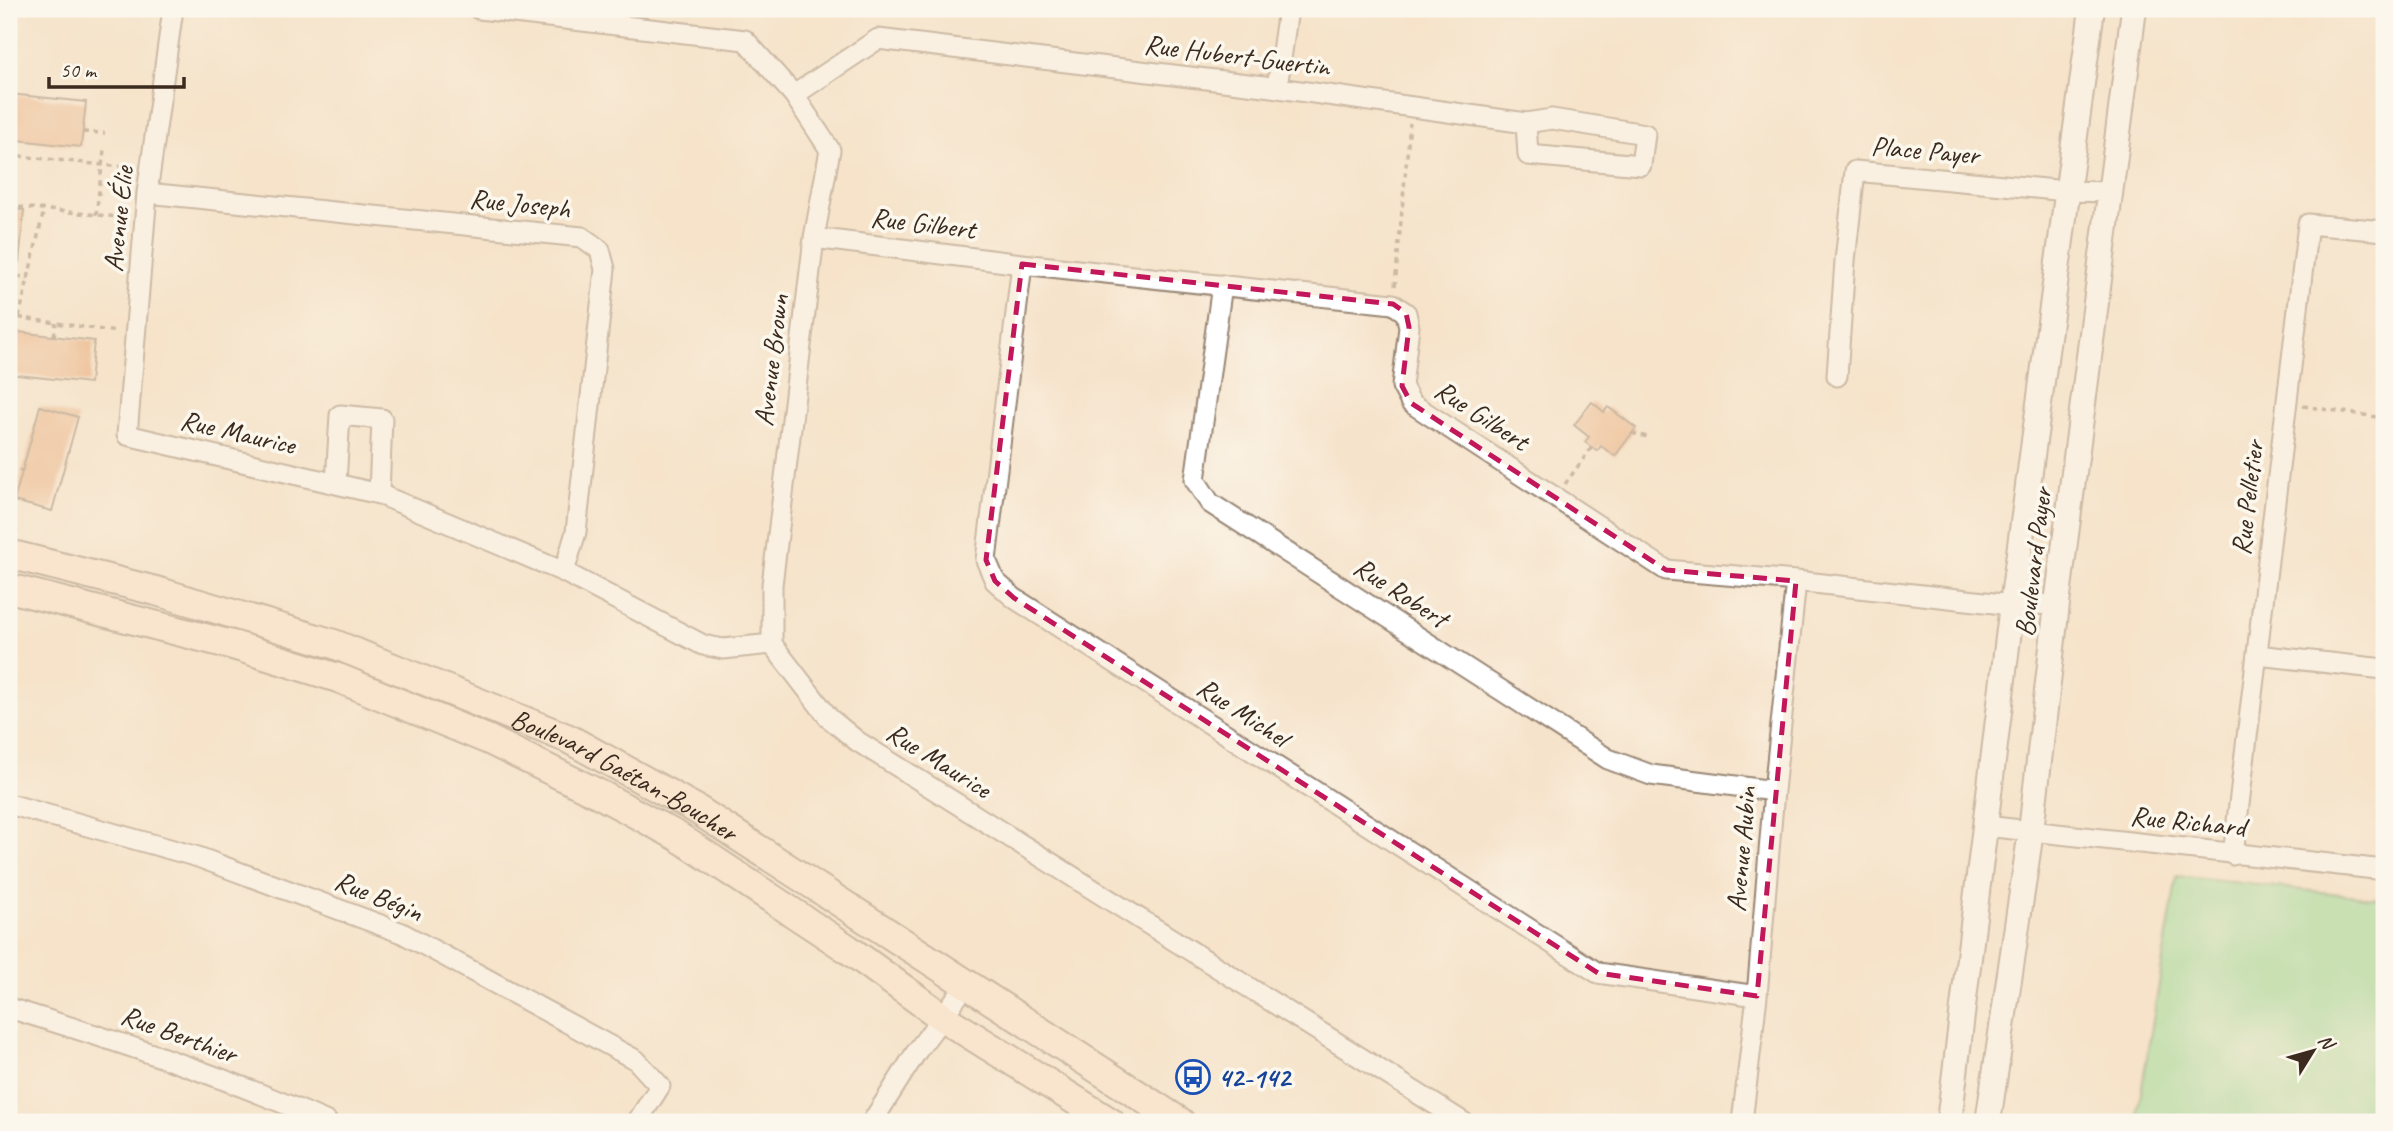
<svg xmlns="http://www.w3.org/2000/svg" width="2393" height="1131" font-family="Caveat,sans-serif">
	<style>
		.green { fill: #92dc98; stroke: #66835b; stroke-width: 2 }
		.building { fill: #e6a26e }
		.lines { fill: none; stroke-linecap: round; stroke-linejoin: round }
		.minor-casing { stroke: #988674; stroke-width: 23 }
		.tertiary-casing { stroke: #988674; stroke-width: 28 }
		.secondary-casing { stroke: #988674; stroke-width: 32 }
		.path { stroke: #988674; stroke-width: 3.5; stroke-dasharray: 5 5; stroke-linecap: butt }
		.minor { stroke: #fff; stroke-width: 19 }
		.tertiary { stroke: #fff; stroke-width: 24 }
		.secondary { stroke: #fde4d1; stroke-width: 28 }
		.marked { fill: none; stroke: #c2185b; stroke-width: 5; stroke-dasharray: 14 9; stroke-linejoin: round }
		.labels { text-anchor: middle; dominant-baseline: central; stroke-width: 7; stroke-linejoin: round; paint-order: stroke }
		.street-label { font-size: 28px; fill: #3b2a1e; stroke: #fbf7ec }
		.transit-label { font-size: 28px; font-weight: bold; fill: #164399; stroke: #fbf7ec; text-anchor: start }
	</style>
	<rect width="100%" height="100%" fill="#fbf7ec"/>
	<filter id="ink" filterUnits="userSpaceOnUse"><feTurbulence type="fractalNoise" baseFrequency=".0143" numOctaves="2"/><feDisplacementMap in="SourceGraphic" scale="14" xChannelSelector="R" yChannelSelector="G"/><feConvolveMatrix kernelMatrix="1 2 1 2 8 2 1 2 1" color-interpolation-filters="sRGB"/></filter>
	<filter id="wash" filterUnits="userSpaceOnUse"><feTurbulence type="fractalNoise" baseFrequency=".00686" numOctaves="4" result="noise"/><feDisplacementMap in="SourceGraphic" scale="28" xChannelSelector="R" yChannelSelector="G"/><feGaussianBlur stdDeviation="1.57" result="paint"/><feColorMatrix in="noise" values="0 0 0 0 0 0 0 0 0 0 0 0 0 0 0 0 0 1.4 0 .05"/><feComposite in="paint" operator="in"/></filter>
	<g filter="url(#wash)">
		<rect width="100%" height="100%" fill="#f6e3cb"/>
		<path class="green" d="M2177,876L2384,899V1122H2136Z"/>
		<g id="blocks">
			<path class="building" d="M9,94L86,102L81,147L9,139Z
				M9,209L24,210L19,262H9Z
				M9,331L94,341L90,383L9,374Z
				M1592,402L1604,412L1608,407L1636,428L1615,456L1601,446L1597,451L1585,442L1589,437L1574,425Z
				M40,406L78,417L52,511L14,501Z"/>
		</g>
	</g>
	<g filter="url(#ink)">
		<use href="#blocks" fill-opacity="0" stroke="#988674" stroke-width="2"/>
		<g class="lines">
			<g class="minor-casing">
				<path id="minor" d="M173,9L147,193L127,435L379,494L564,572L703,645L723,649L772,644
					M479,9L745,40L794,95L830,150L814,238L772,585V644
					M1277,88L1288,9
					M794,95L878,39L1264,86L1526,123L1552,119L1645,134L1641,165L1528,155L1526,123
					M147,193L582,237L600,250L605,269L576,532L564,572
					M814,238L1022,264L1393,304L1406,313L1409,327L1402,386L1411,403L1666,570L1796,581L2012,605L2057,604
					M1022,264L986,560L995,581L1014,598L1598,973L1757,996
					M1222,285L1195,480L1210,503L1608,759L1651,775L1774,791
					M1837,376L1845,261L1855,171L2067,191L2110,192
					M336,483L340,415L382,419L379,494
					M772,644L829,718L857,741L1463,1122
					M2257,655L2384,669
					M9,804L198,857L402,933L636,1060L660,1086L637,1122
					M1985,826L2384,870
					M2233,855L2308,224L2384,231
					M9,1008C117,1041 224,1076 327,1122
					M872,1122L917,1051L966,985
					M1742,1122L1757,996L1774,791L1796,581"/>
			</g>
			<g class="tertiary-casing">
				<path id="tertiary" d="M1949,1122L2012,605L2092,9
					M1988,1122L2031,831L2057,604L2134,9"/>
			</g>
			<g class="secondary-casing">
				<g id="secondary">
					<path id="s1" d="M9,554L156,591L334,644L569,739L696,809L1180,1122"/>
					<path d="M9,588L236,646L338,678L489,740L603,796L677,836L848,949L942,1017L1110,1122"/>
				</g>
			</g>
			<path class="path" d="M83,132L105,133
				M9,155L132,168
				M9,206L129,218
				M96,215L104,150
				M17,276L28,278
				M1395,286L1410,123
				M9,316L117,332
				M19,317L44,210
				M54,336L56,323
				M2303,406L2384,418
				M9,423V430
				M1632,433L1651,438
				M9,467L22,471
				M9,471V476
				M1565,484L1592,447
				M9,520L17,532"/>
			<use href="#minor" class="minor"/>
			<use href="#tertiary" class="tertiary"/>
			<use href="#secondary" class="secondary"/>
		</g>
	</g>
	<path d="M0 0H2393V1131H0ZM1022,264L1393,304L1406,313L1409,327L1402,386L1411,403L1666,570L1796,581L1757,996L1598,973L1014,598L995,581L986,560Z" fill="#f6e3cb" fill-opacity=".55" fill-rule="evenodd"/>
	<path class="marked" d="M1022,264L1393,304L1406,313L1409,327L1402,386L1411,403L1666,570L1796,581L1757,996L1598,973L1014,598L995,581L986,560Z"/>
	<defs>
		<g id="bus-ring" transform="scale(1.75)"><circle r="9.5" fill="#fbf7ec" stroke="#1a4fb4" stroke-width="1.5"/><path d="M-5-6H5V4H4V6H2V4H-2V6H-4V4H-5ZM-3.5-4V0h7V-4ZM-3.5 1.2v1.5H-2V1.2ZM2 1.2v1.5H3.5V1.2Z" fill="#1a4fb4"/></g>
	</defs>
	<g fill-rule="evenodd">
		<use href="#bus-ring" x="1193" y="1077"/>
	</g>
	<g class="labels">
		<g class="street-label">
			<text transform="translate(1237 55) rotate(7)">Rue Hubert-Guertin</text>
			<text transform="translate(1925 150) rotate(5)">Place Payer</text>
			<text transform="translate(520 203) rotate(6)">Rue Joseph</text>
			<text transform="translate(118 219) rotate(-84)">Avenue Élie</text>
			<text transform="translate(923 223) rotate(7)">Rue Gilbert</text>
			<text transform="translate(771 360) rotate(-83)">Avenue Brown</text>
			<text transform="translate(1482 415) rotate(33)">Rue Gilbert</text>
			<text transform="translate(238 432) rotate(13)">Rue Maurice</text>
			<text transform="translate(2247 498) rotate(-83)">Rue Pelletier</text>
			<text transform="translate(2033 562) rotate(-83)">Boulevard Payer</text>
			<text transform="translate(1401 592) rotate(33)">Rue Robert</text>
			<text transform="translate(1243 712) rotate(33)">Rue Michel</text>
			<text transform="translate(939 760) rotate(32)">Rue Maurice</text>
			<text stroke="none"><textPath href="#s1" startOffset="656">Boulevard Gaétan-Boucher</textPath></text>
			<text transform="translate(2188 821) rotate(6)">Rue Richard</text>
			<text transform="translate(1741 849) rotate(-85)">Avenue Aubin</text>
			<text transform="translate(379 896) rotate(22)">Rue Bégin</text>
			<text transform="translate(179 1034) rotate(20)">Rue Berthier</text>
		</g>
		<g class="transit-label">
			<text x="1218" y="1077">42-142</text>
		</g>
	</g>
	<rect width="2393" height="1131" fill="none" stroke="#fbf7ec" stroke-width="35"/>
	<g transform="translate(2313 1051) rotate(53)" stroke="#fbf7ec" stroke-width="5" paint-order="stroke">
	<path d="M0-5L12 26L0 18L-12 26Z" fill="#3b2a1e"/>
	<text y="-10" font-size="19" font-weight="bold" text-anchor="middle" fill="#3b2a1e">N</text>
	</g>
	<path d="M49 77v10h135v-10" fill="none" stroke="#3b2a1e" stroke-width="3.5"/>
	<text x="60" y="77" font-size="21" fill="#3b2a1e" stroke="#fbf7ec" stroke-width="5" paint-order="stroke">50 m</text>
</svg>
